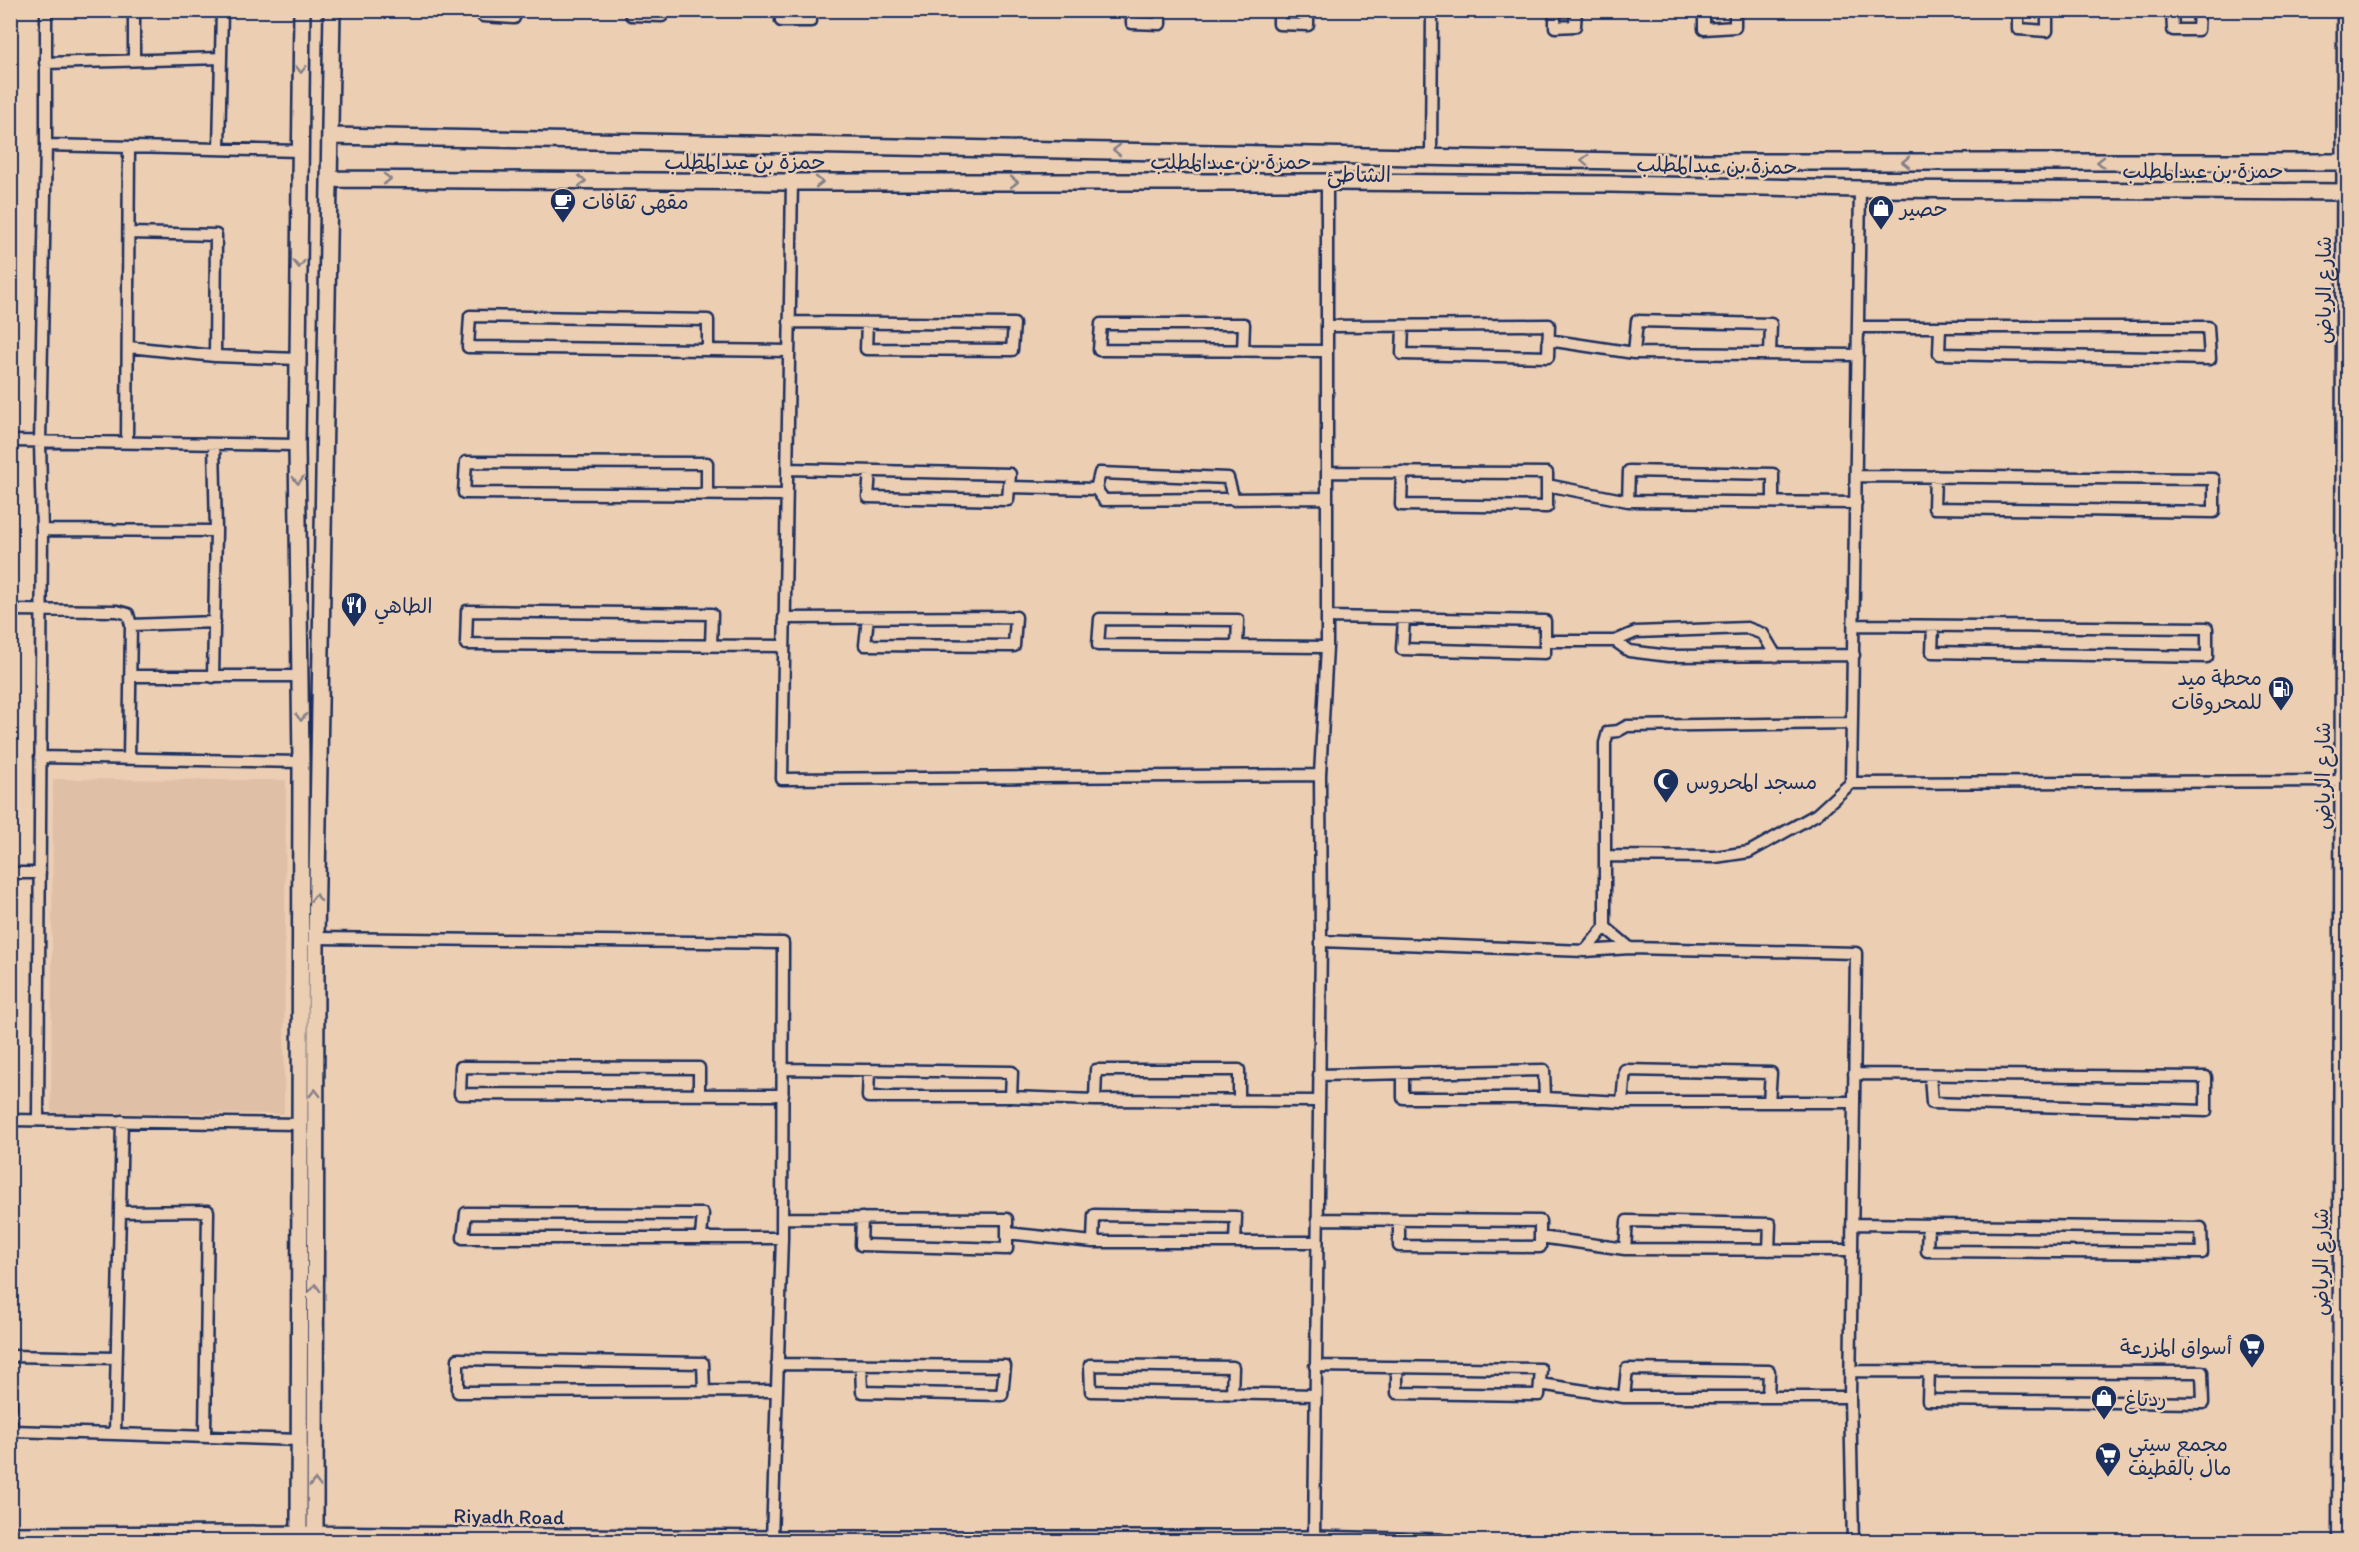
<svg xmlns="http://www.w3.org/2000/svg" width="2359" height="1552" font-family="Itim,'Playpen Sans Arabic',sans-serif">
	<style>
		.built { fill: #dfc0a7 }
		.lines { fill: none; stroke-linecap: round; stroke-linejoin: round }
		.street-casing { stroke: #1b2f5e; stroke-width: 15 }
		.secondary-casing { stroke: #1b2f5e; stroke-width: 20 }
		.primary-casing { stroke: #1b2f5e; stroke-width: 21 }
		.street { stroke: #eccfb3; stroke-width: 10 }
		.secondary { stroke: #eccfb3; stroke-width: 15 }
		.primary { stroke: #eccfb3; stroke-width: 16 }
		.oneway { stroke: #847f88 }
		.labels { text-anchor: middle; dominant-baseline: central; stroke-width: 5; stroke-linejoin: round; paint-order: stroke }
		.street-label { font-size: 21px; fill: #1b2f5e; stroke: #eccfb3 }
		.poi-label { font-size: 21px; fill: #1b2f5e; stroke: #eccfb3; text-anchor: start }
		.neighbourhood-label { font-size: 22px; fill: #1b2f5e; stroke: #eccfb3 }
	</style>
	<rect width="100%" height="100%" fill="#eccfb3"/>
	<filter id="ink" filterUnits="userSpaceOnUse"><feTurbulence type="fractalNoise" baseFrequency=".0167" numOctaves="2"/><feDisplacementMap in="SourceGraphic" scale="12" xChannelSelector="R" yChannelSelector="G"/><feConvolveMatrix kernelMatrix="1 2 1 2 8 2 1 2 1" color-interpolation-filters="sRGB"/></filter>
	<g filter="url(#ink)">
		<path class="built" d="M53,779L286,780L284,1114L51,1113Z"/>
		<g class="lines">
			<g class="street-casing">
				<path id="street" d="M483,10V16L514,18V10
					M631,10V15L662,16V10
					M781,10V21H811V10
					M1132,10V23L1160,24V10
					M1279,10V24L1308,25V10
					M1555,10V27L1575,26L1576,10
					M1704,10V29L1735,27V10
					M2018,10V29L2047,31V10
					M2172,10L2173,30H2198L2199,10
					M134,60V10
					M45,63L221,58
					M46,145L300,151
					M219,149L222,10
					M1431,156L1432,10
					M792,182L782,779L1320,775L1327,647V182
					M1860,189L1851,783L2345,781
					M129,233L216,235L215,356
					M789,322L1014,324L1012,350L866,349L867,323
					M1327,326L1549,325L1548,357L1402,354L1403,326
					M1858,327H2208L2210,359L1939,354L1940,327
					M1548,340L1634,353
					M129,347L215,356L299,359
					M708,350V320L470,316L468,347L789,351
					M1243,351L1244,324H1101L1099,350L1327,351
					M1770,354L1771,324L1637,321L1634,353L1858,355
					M10,441L297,445
					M127,442L129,147
					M787,469L1010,474L1008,500L868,497L870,471
					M1327,472L1547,473V507L1401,505L1402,472
					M1856,476L2214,479V512L1934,508L1935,476
					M1547,485L1628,501
					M1009,487L1096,489
					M707,494V463L466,462L464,493L786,495
					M1234,500L1228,478L1100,473L1096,489L1104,500L1327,498
					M1773,502V474L1629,471L1628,501L1856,503
					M42,530L216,531
					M10,610L117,611L128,614L131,625L129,759
					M1327,617L1545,621V653L1402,649L1404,619
					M784,618L1016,617L1014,646L865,645L868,618
					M131,625L215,622
					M1854,625L2207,628V657L1932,652L1933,626
					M1545,641H1615L1629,651L1669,656L1854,655
					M1615,641L1636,632L1747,628L1763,634L1776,656
					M711,646L712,614L467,611L466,644L784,646
					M1237,646L1238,620L1100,619L1098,645L1327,647
					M130,676H301
					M213,677L216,531L214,444
					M40,757L301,762
					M1320,775L1321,941
					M1605,856V743L1608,732L1618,731L1627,726L1852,723
					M10,873H40
					M316,938L783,943L782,1238L772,1539
					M1630,948L1605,927V856L1715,857L1749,852L1817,814L1851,783
					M1585,951L1605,927
					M783,1069L1012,1072L1011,1097H868L869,1070
					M1854,1074L2206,1077V1111L1932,1103L1930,1075
					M1319,1075L1544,1070L1545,1098H1403V1073
					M699,1095V1068L461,1067L460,1094L783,1095
					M1011,1097L1095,1100
					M1545,1098L1622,1102
					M1239,1101V1070H1096L1095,1100L1319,1101
					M1769,1102L1771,1073L1625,1070L1622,1102H1854
					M10,1120L299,1124
					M38,1120L42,530L40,442L46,145V10
					M122,1121L115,1434L299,1440
					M120,1212L208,1211L205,1436
					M782,1218L1007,1219V1249L861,1245L862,1218
					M1317,1219L1540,1221V1247L1399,1246V1220
					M1852,1224L2201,1228L2202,1253L1927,1251L1928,1225
					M1007,1233L1093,1242
					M701,1237L703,1214L466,1213L463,1238H782
					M1540,1237L1625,1249
					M1235,1242L1236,1217L1094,1215L1093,1242H1317
					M1769,1250L1770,1224L1627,1221L1625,1249L1852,1250
					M10,1356L116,1358
					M777,1364L1005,1366L1002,1395L862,1392L861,1365
					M1315,1366L1541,1369L1539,1395L1397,1393V1367
					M1850,1371L2202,1372L2203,1403L1928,1400L1929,1371
					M10,1383L12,1431L115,1434
					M1540,1384L1624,1397
					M704,1391L703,1363L458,1359V1392L777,1391
					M1232,1394L1233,1367L1090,1365L1091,1391L1315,1395
					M1768,1397L1769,1371L1627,1369L1624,1397H1850
					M1314,1539L1321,941L1585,951L1630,948L1856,953L1850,1397L1853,1542"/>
			</g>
			<g class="secondary-casing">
				<path id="secondary" d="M330,136L1676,162H2348
					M329,179L792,182H1327L1609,184L1860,189L2348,192
					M10,1535L299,1534L772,1539H1314L1440,1542
					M299,1542L301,762L297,445L302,10
					M315,1542L316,938L332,10"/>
			</g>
			<g class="primary-casing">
				<path id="primary" d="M2341,1542L2346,10"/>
			</g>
			<use href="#street" class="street"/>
			<use href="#secondary" class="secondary"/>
			<use href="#primary" class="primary"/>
		</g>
		<defs><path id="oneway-chevron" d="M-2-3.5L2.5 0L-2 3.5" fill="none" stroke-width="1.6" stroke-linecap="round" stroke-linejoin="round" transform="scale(1.5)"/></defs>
		<g class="oneway">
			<use href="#oneway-chevron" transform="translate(301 69) rotate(91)"/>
			<use href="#oneway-chevron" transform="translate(1117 150) rotate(-179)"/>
			<use href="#oneway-chevron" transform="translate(1585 160) rotate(-178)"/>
			<use href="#oneway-chevron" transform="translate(1906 162) rotate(180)"/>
			<use href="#oneway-chevron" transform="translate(2101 162) rotate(180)"/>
			<use href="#oneway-chevron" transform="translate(387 179)"/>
			<use href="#oneway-chevron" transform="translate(582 181)"/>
			<use href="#oneway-chevron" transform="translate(819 182)"/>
			<use href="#oneway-chevron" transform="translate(1014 182)"/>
			<use href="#oneway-chevron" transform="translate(299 264) rotate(90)"/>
			<use href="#oneway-chevron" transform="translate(298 480) rotate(89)"/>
			<use href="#oneway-chevron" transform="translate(301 717) rotate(90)"/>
			<use href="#oneway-chevron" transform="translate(316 898) rotate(-89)"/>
			<use href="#oneway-chevron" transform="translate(315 1093) rotate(-90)"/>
			<use href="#oneway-chevron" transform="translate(315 1288) rotate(-90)"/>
			<use href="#oneway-chevron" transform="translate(315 1483) rotate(-90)"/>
		</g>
	</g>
	<defs>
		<g id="cafe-pin" transform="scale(1.35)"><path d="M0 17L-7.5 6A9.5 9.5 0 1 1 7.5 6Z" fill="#1b2f5e" stroke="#eccfb3"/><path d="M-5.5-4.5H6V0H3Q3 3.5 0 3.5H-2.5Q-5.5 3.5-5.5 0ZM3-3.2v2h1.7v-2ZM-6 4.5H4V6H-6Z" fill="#fff"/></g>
		<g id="shop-pin" transform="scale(1.35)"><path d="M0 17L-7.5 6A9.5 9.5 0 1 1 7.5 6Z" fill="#1b2f5e" stroke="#eccfb3"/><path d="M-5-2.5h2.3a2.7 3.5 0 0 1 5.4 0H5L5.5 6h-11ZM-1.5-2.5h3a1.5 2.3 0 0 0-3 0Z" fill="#fff"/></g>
		<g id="restaurant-pin" transform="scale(1.35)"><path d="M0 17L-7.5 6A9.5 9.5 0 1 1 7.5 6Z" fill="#1b2f5e" stroke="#eccfb3"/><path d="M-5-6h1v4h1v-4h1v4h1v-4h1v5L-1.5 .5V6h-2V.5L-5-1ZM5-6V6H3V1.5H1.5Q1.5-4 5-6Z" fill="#fff"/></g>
		<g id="fuel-pin" transform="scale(1.35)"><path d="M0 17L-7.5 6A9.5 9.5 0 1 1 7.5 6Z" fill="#1b2f5e" stroke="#eccfb3"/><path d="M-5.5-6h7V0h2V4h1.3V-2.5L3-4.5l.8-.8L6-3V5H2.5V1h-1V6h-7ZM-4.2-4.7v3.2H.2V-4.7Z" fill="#fff"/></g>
		<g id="mosque-pin" transform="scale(1.35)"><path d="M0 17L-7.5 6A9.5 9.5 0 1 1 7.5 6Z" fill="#1b2f5e" stroke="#eccfb3"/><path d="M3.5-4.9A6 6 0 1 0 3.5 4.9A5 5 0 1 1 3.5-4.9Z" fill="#fff"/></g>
		<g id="supermarket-pin" transform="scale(1.35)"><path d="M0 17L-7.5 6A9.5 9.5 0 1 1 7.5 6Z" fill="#1b2f5e" stroke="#eccfb3"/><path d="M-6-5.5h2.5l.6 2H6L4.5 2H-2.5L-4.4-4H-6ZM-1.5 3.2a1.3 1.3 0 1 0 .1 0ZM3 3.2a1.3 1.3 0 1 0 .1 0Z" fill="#fff"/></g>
	</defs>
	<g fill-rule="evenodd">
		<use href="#cafe-pin" x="563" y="201"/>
		<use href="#shop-pin" x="1881" y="208"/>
		<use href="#restaurant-pin" x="354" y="605"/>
		<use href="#fuel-pin" x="2281" y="689"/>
		<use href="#mosque-pin" x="1666" y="781"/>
		<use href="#supermarket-pin" x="2252" y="1346"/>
		<use href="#shop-pin" x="2104" y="1398"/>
		<use href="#supermarket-pin" x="2108" y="1455"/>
	</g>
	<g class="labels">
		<g class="street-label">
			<text x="745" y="161">حمزة بن عبدالمطلب</text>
			<text x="1231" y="161">حمزة بن عبدالمطلب</text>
			<text transform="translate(1717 165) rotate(1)">حمزة بن عبدالمطلب</text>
			<text x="2203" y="170">حمزة بن عبدالمطلب</text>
			<text transform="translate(2323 290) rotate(-90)">شارع الرياض</text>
			<text transform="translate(2322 776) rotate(-90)">شارع الرياض</text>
			<text transform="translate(2320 1262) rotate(-90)">شارع الرياض</text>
			<text transform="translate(509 1516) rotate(1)">Riyadh Road</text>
		</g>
		<g class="poi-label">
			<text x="582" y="201">مقهى ثقافات</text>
			<text x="1900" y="208">حصير</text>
			<text x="374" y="605">الطاهي</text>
			<text x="2262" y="677" text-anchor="end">محطة ميد<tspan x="2262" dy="24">للمحروقات</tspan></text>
			<text x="1686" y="781">مسجد المحروس</text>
			<text x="2232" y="1346" text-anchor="end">أسواق المزرعة</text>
			<text x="2124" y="1398">ردتاغ</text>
			<text x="2128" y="1443">مجمع سيتي<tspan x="2128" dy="24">مال بالقطيف</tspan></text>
		</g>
		<g class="neighbourhood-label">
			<text x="1359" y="174">الشاطئ</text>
		</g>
	</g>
	<rect width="2359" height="1552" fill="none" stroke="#eccfb3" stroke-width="36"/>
	<rect x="18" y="18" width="2323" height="1516" fill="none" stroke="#1b2f5e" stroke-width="2" filter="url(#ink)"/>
</svg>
